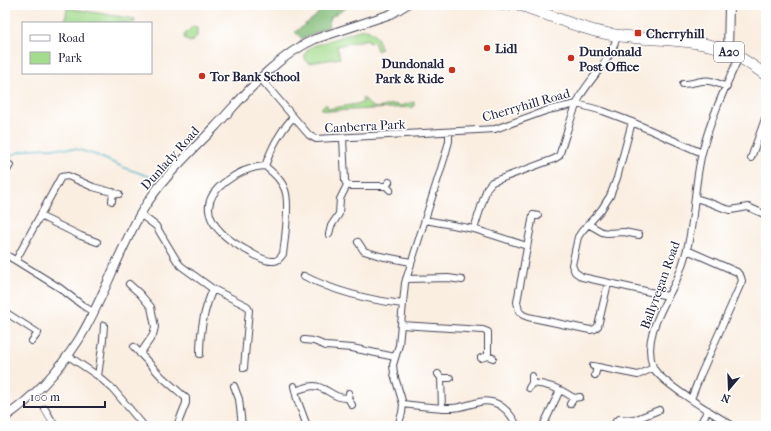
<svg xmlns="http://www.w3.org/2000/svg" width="771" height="431" font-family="'IM FELL French Canon',serif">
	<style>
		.green { fill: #a4dc8e; stroke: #637f64 }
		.forest { fill: #83bc79; stroke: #526f5a }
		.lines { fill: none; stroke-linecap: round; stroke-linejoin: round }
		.stream { stroke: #46b2c3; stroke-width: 1.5 }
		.street-casing { stroke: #424154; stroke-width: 8 }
		.secondary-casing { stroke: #424154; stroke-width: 10 }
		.highway-casing { stroke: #424154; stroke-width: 12 }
		.street { stroke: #fff; stroke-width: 6 }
		.secondary { stroke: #fff; stroke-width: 8 }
		.highway { stroke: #fff; stroke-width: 11 }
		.poi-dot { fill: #c8321e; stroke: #fff; stroke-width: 1.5 }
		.labels { text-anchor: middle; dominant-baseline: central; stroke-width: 3; stroke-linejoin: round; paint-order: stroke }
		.shield { fill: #fff; stroke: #646476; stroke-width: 1 }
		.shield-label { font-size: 12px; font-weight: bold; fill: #22223b }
		.poi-label { font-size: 13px; font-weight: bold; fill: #22223b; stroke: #fff; text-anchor: start }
		.street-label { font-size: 13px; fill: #22223b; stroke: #fff }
	</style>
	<rect width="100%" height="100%" fill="#fff"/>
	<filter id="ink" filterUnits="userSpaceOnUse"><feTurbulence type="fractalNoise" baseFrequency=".025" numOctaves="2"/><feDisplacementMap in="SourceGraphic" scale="8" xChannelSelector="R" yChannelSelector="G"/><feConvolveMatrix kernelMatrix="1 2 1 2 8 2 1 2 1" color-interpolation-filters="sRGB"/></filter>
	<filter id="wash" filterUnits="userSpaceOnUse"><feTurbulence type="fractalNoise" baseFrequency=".012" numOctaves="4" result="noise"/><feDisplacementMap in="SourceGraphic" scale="16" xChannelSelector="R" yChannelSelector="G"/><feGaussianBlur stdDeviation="0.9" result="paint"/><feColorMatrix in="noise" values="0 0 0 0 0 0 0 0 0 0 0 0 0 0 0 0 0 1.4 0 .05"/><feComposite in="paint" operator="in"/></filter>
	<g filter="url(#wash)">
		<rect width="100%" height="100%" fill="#faeee1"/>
		<path class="green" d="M67,8L135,19L134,23H65Z
			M193,26L197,27V36L193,41L190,42L185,39L184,35Z
			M366,29C376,32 379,40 381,49L377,51L374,41L369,43L368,39L337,46L340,58L308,63C302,57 305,52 311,47L359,30Z
			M362,99H365C377,118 386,99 400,106L414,102V107L328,111L321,109L324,105H327L328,109L363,103Z"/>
		<path class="forest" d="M323,5H351L331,17L328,27L302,39L295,32L316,16Z"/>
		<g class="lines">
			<path class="stream" d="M5,157L30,149L49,148L76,149L96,155L125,168L154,178"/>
		</g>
	</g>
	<g filter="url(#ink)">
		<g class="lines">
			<g class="street-casing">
				<path id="street" d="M260,78L309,135L316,139L495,129L548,110L577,104L603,111L632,122L702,153
					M683,84C690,84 695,82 702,81C711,79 719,84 727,87
					M632,122L617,178L610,196L601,210L582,231L578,237L572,265L575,272L582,277L668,296
					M343,138L345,181L347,185L351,186H386
					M751,158L766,116
					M265,166C273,173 282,180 285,190C290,203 285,239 283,254C281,257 278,261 274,261C265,262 255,255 248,251C219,236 190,209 225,182C237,173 249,167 265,166C272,147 279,133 293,117
					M5,174L10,165
					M389,182L386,186L390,190
					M695,198L705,201L726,209L731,210L748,207L764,214L766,215
					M112,201L113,192
					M140,214L156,226L177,261L181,266L213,289L247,306L249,310L244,368
					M40,216L81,236L97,242
					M538,216L533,215L517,302L519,311L523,315L528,317L590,330L595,329L598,326L608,283
					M425,220L474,229L527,246
					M588,224L602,232L607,233L624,232L639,235
					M474,229L487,188L492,182L554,159L559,156C566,136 571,114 581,95C592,76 613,58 617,35
					M329,234L331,226L339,214L340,199L347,185
					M358,242L364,251L380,256L411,262
					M687,250L737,272L741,277L742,281L700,376L691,399
					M5,254L60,288L82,305L93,312
					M16,260L61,177L68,176L93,187L119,194
					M304,276C336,292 368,300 403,304
					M406,279L448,278L462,280
					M129,284L140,294L151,307L155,327L153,335L140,354
					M5,312L38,333L32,341
					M401,325L483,330L488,332V356
					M304,340L314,341L326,346L352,348L395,357
					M134,347L162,377L186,398V403L177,426
					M200,354C200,331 204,309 213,289
					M67,355L98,376L113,389L144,426
					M481,358L488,356L493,358
					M593,366L638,375L653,368
					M438,374L441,378H450
					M595,375L597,367
					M98,376L103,340L104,325
					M441,378L442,408
					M532,383C548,384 561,389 574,398
					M234,386L239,399L242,426
					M294,386L297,399L307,426
					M529,388L532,383V376
					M295,391C301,389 308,386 314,386C327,387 333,399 348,398
					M349,393L348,398L352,405
					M403,404C419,406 436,408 452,408C461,408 470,404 479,402C497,398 510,411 517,426
					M570,404L574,398L580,397
					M45,409L55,426
					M398,426L402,413L403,404L394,374L393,365L399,345L405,283L445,156L449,141V132
					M543,426L560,390
					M614,426L616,421L619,419L634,420L659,410
					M699,426L708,410
					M733,426C717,416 659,382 653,367C642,337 664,306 676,281C681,271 684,260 687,249C695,218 694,185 702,153C710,120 725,88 739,57"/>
			</g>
			<g class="secondary-casing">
				<path id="secondary" d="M728,52L729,5
					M5,417C33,398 59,370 78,341C103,301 117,254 141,213C160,180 188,155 214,128C245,95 273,58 315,39L391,14L406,5"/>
			</g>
			<g class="highway-casing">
				<path id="highway" d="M502,5H507
					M520,5C548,14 575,27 604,33C639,41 677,37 713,46C732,51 749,63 766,75"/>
			</g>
			<use href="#street" class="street"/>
			<use href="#secondary" class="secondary"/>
			<use href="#highway" class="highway"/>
		</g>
	</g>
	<g class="poi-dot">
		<rect x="634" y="29" width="8" height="8" rx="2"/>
		<circle cx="487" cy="48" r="4"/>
		<circle cx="571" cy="58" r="4"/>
		<circle cx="452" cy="70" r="4"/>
		<circle cx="202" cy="76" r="4"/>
	</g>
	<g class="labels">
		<rect class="shield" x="714" y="42" width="30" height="20" rx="3"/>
		<g class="shield-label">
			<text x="729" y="52">A20</text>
		</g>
		<g class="poi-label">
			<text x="646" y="33">Cherryhill</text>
			<text x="495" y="48">Lidl</text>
			<text x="579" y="51">Dundonald<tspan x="579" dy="15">Post Office</tspan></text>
			<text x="444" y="63" text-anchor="end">Dundonald<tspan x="444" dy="15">Park &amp; Ride</tspan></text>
			<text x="210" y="76">Tor Bank School</text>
		</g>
		<g class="street-label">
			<text transform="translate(526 105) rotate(-16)">Cherryhill Road</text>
			<text transform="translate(365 126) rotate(-3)">Canberra Park</text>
			<text transform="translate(170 158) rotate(-48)">Dunlady Road</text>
			<text transform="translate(660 285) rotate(-70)">Ballyregan Road</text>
		</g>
	</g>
	<rect width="771" height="431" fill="none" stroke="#fff" stroke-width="20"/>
	<rect x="22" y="22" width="130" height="52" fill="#ffffff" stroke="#a7a7b1"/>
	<rect x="30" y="35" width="20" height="6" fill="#ffffff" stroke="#a7a7b1"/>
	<text x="58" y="42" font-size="12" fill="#22223b">Road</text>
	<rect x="30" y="52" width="20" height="12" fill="#a4dc8e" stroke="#a7a7b1"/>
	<text x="58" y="62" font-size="12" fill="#22223b">Park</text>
	<g transform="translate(729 389) rotate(199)" stroke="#ffffff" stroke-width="3" paint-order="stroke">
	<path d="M0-3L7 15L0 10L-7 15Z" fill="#22223b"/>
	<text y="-6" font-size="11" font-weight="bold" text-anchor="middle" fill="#22223b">N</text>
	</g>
	<path d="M24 401v6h81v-6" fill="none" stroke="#22223b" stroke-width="2"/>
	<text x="30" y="401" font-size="12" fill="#22223b" stroke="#ffffff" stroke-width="3" paint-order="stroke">100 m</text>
</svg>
